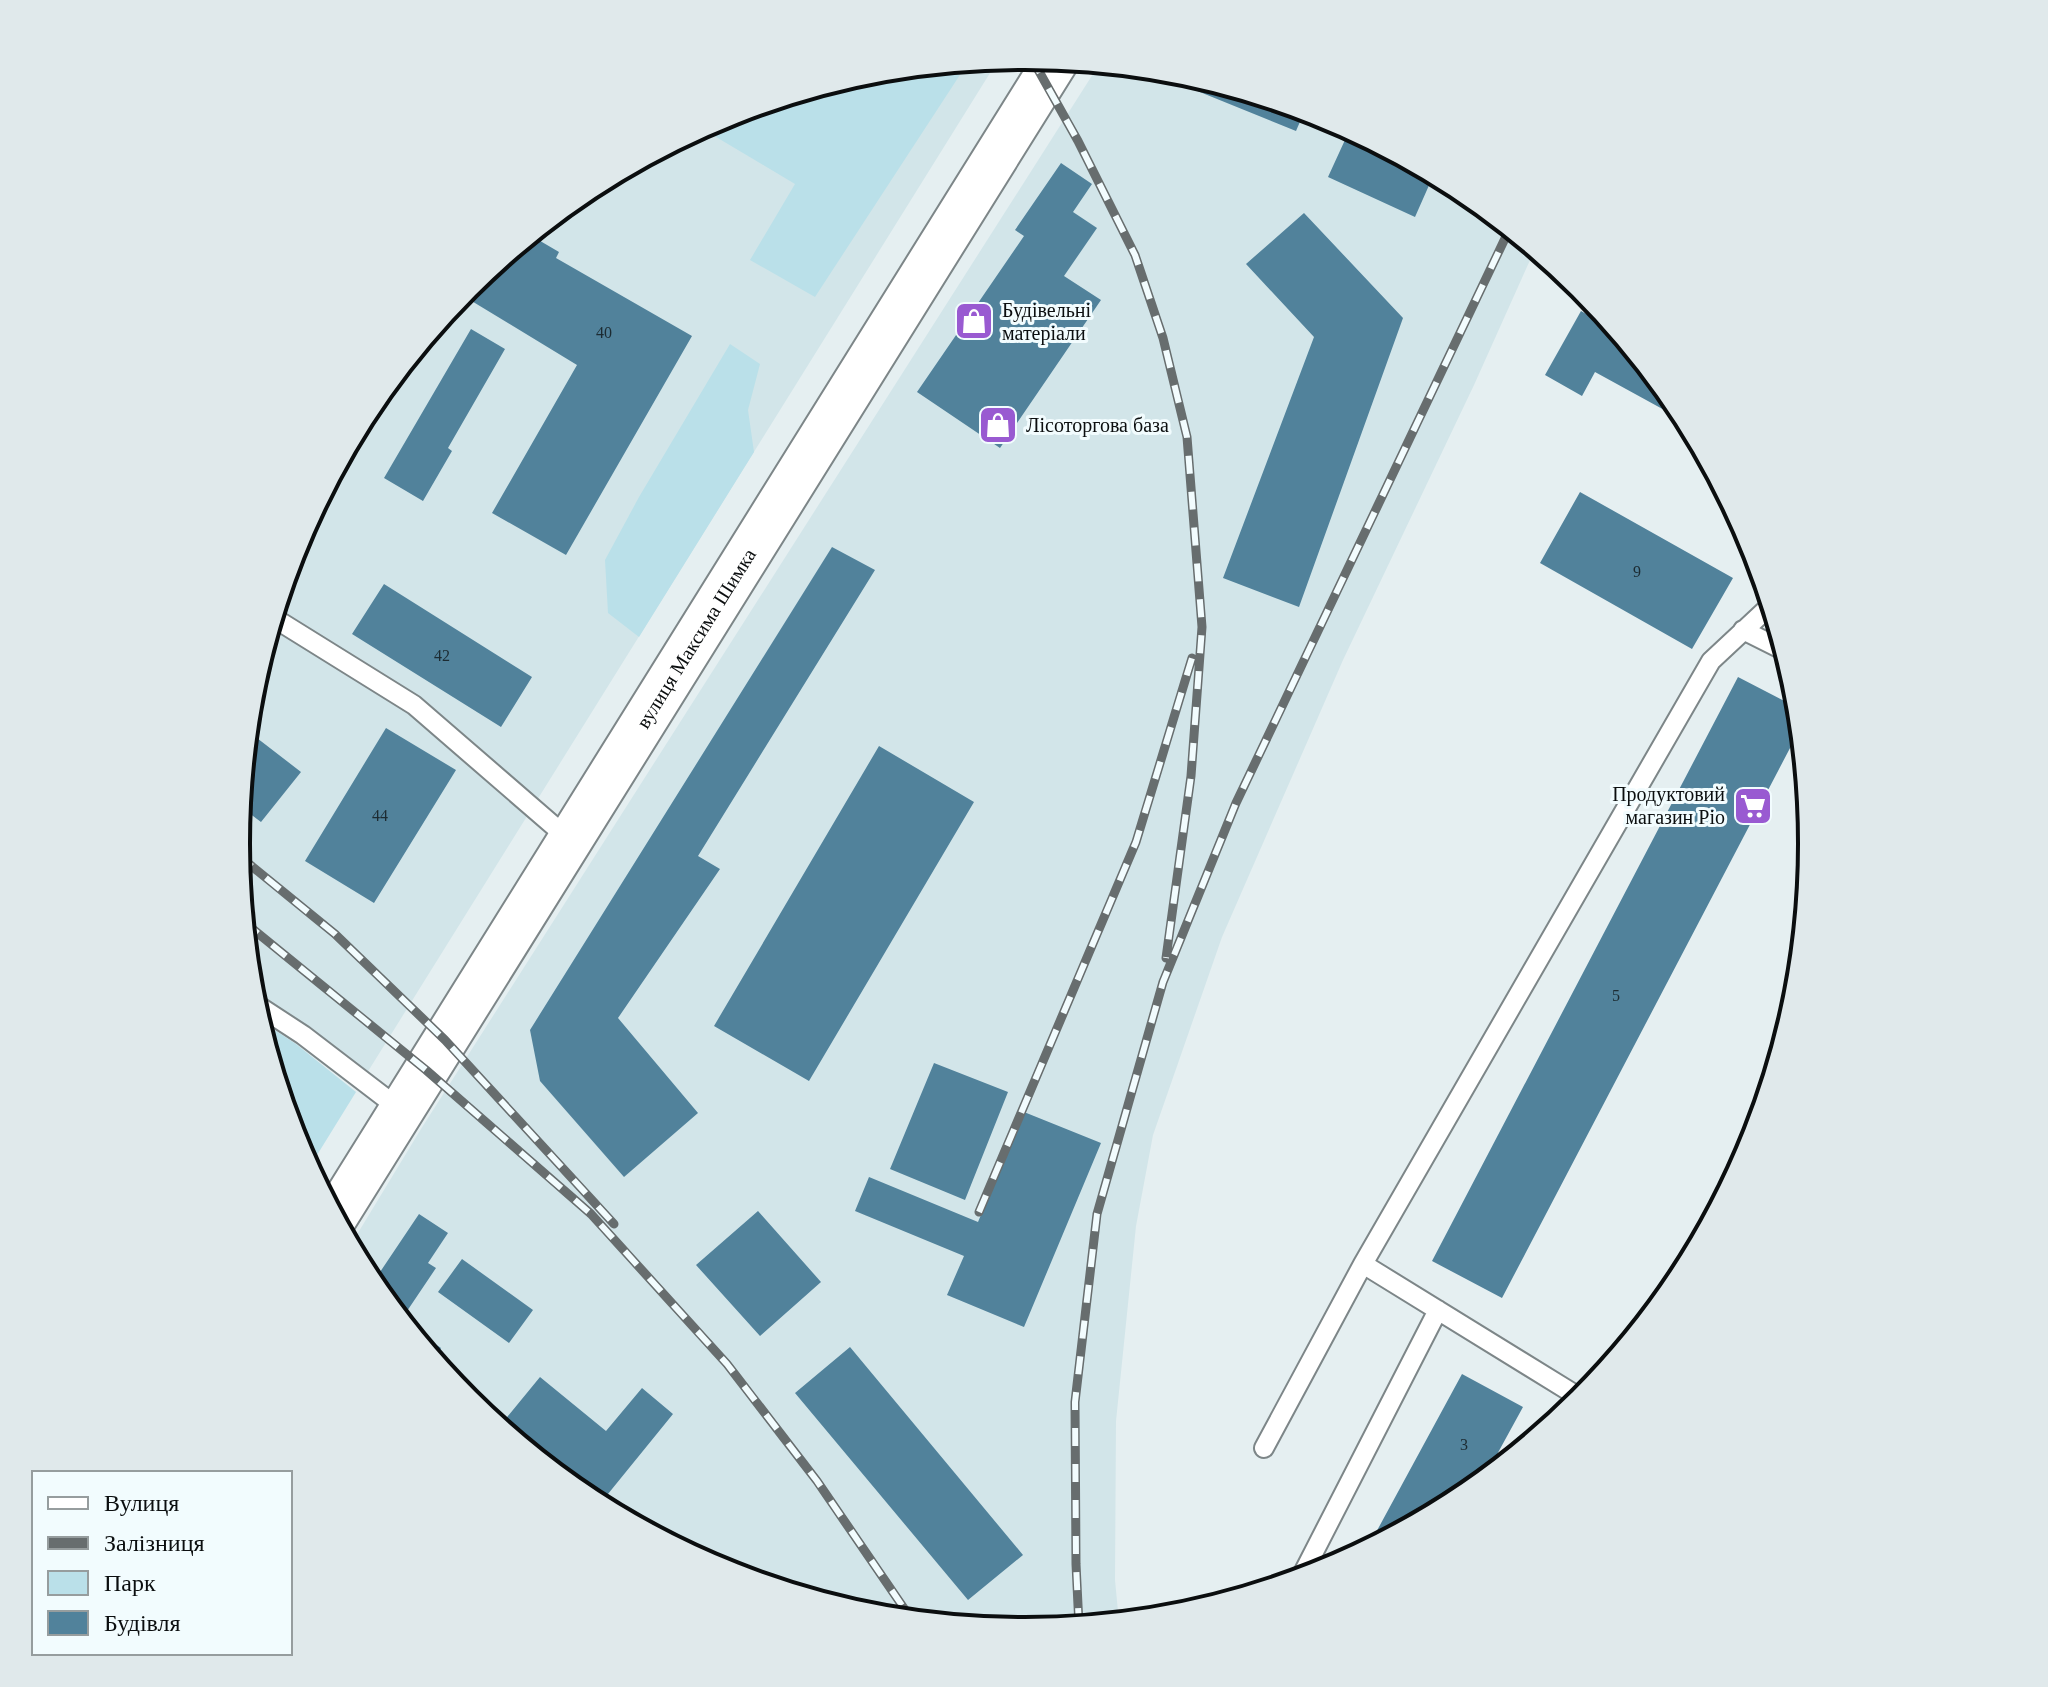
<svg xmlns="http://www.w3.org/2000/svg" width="2048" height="1687" font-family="Georgia,serif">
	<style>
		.built { fill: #d2e5e9 }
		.green { fill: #bae0e9 }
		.building { fill: #51829b }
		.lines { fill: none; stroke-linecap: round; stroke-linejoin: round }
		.service-casing { stroke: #7d8688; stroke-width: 22 }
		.secondary-casing { stroke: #7d8688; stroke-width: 48 }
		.service { stroke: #fff; stroke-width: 18 }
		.secondary { stroke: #fff; stroke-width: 44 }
		.rail-casing { stroke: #676d6e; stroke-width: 9 }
		.rail { stroke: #f2fcfe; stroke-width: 6; stroke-dasharray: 18; stroke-linecap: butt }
		.labels { text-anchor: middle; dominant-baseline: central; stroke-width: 6; stroke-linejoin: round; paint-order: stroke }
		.number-label { font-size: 16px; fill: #1c2b32 }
		.poi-label { font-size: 20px; fill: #0b0e0f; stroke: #f2fcfe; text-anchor: start }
		.street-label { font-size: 20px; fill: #0b0e0f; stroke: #f2fcfe }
		.rim { fill: none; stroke: #0b0e0f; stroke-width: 4 }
	</style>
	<rect width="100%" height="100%" fill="#e5eff1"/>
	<path class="built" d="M999,58L995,65L362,1081L252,997L237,843L252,689L297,542L369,406L467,286L587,188L723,116L871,71Z
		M1100,63L1178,71L1326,116L1462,189L1535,249L1474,385L1343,660L1222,937L1153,1135L1136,1226L1116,1421L1115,1580L1119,1622L1024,1631L870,1616L722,1571L586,1498L467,1400L369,1281L350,1246L421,1129Z"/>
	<path class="green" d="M969,61L815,297L750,260L795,184L701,128L723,116L871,71Z
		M730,344L760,364L748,410L754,452L639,637L608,613L605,560L639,497Z
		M258,1019L296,1044L356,1092L309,1168L296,1144Z"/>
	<path class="building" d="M1149,68L1178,71L1305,110L1296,131L1148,71Z
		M1350,129L1434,174L1415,217L1328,177Z
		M1061,163L1092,184L1073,212L1097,228L1064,276L1101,300L1000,448L917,392L1024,236L1015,230Z
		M1304,213L1403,318L1299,607L1223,578L1314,337L1246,264Z
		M530,235L559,252L556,258L692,336L566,555L492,513L577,365L470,300L487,270Z
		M1581,311L1618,332L1679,406L1688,423L1595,372L1582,396L1545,375Z
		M471,329L505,349L448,448L452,451L423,501L384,478Z
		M1580,492L1733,578L1692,649L1540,563Z
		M832,547L875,570L698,856L720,869L618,1018L698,1113L624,1177L540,1081L530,1030Z
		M384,584L532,677L501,727L352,634Z
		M1738,677L1798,708L1800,729L1502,1298L1432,1261Z
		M386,728L456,770L374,903L305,861Z
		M248,731L301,772L261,822L240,806Z
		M879,746L974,802L809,1081L714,1026Z
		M934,1063L1008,1092L965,1200L890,1169Z
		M1024,1112L1101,1143L1024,1327L947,1295L964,1256L855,1211L869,1177L978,1222Z
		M758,1211L821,1282L760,1336L696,1265Z
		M419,1214L448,1233L428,1263L436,1268L401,1320L372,1284Z
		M462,1259L533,1310L509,1343L438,1292Z
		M406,1324L441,1348L434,1360L405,1325Z
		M850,1347L1023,1555L968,1600L795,1393Z
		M1462,1374L1523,1407L1483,1480L1461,1499L1367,1549Z
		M540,1377L606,1431L642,1388L673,1414L599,1505L586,1498L499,1427Z"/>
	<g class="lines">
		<g class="service-casing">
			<path id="service" d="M274,618L414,705L570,840
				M1743,630L1785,651
				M254,1003L303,1035L401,1110
				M1582,1399L1363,1264L1711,661L1771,605
				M1264,1448L1363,1264
				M1300,1579L1438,1310"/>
		</g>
		<g class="secondary-casing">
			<g id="secondary">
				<path id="s1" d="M335,1217L1057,59"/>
			</g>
		</g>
		<use href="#service" class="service"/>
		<use href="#secondary" class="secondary"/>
		<g class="rail-casing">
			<path id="rail" d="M1031,57L1078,141L1135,255L1163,338L1187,437L1202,627L1191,776L1166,958
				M238,855L335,934L445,1040L614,1224
				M244,922L426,1070L591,1214L727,1364L817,1481L912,1620
				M979,1212L1136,842L1192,658
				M1079,1626L1076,1564L1075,1402L1097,1214L1163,982L1236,803L1510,228"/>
		</g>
		<use href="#rail" class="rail"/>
	</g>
	<defs>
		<g id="shop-square" transform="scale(2)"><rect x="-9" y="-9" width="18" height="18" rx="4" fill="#995ad1" stroke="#f2fcfe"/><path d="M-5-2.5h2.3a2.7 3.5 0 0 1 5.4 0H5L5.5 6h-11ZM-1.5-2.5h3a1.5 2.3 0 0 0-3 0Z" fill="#fff"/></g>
		<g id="supermarket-square" transform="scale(2)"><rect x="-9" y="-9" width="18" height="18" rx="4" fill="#995ad1" stroke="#f2fcfe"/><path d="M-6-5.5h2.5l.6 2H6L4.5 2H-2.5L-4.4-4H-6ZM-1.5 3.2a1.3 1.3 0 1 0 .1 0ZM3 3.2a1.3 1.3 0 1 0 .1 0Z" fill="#fff"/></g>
	</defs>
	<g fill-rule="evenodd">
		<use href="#shop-square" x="974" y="321"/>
		<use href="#shop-square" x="998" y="425"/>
		<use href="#supermarket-square" x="1753" y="806"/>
	</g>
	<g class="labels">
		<g class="number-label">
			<text x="604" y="332">40</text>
			<text x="1637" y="571">9</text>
			<text x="442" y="655">42</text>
			<text x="380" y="815">44</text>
			<text x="1616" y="995">5</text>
			<text x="1464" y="1444">3</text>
		</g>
		<g class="poi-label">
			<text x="1002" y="310">Будівельні<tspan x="1002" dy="23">матеріали</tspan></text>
			<text x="1026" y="425">Лісоторгова база</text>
			<text x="1725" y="794" text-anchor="end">Продуктовий<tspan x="1725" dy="23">магазин Ріо</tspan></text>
		</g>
		<g class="street-label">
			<text stroke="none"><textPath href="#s1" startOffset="682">вулиця Максима Шимка</textPath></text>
		</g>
	</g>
	<path d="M0 0H2048V1687H0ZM1023 70H1025A773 773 0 0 1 1798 843V844A773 773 0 0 1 1025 1617H1023A773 773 0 0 1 250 844V843A773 773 0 0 1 1023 70Z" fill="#e0e9eb" fill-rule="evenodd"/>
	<path class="rim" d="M1023 70H1025A773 773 0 0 1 1798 843V844A773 773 0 0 1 1025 1617H1023A773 773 0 0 1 250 844V843A773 773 0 0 1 1023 70Z"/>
	<rect x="32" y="1471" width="260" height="184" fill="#f2fcfe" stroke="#969d9e" stroke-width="2"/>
	<rect x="48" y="1497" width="40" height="12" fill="#ffffff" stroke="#969d9e" stroke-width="2"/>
	<text x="104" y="1511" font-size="24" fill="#0b0e0f">Вулиця</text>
	<rect x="48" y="1537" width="40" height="12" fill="#676d6e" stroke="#969d9e" stroke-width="2"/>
	<text x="104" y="1551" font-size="24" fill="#0b0e0f">Залізниця</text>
	<rect x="48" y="1571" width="40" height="24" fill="#bae0e9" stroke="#969d9e" stroke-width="2"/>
	<text x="104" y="1591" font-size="24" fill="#0b0e0f">Парк</text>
	<rect x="48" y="1611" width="40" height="24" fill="#51829b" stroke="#969d9e" stroke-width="2"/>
	<text x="104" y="1631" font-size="24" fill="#0b0e0f">Будівля</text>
</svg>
